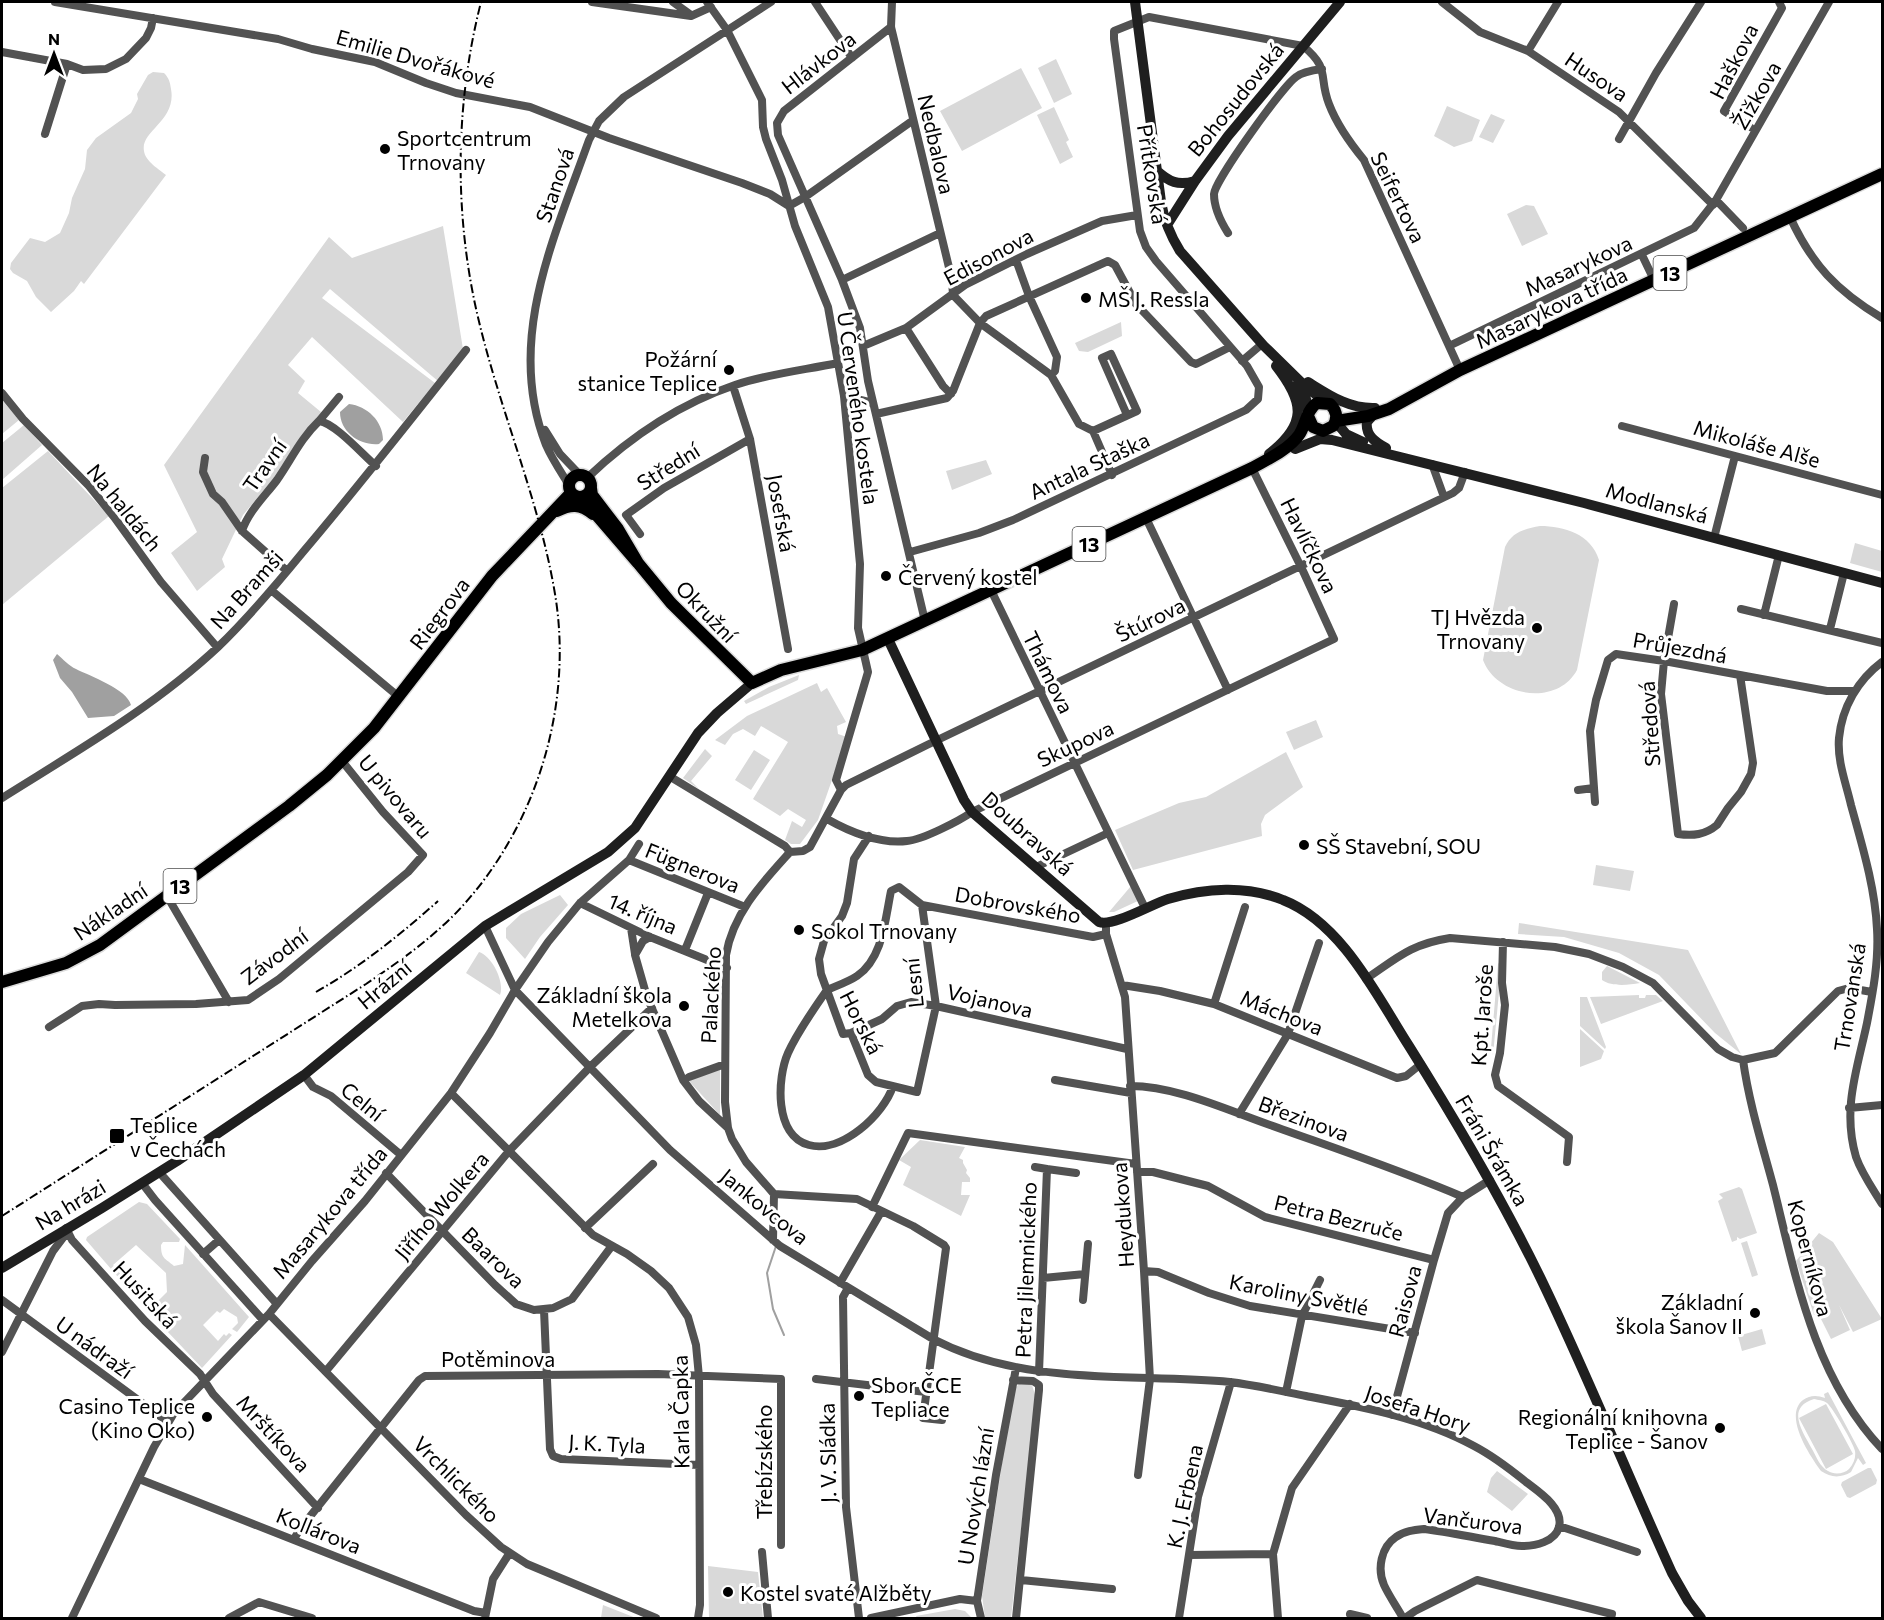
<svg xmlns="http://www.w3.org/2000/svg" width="1884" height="1620" font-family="Commissioner,sans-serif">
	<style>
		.green { fill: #d9d9d9; fill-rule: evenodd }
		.water { fill: #a0a0a0 }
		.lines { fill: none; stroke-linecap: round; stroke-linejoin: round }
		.stream { stroke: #a0a0a0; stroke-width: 2 }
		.primary-casing { stroke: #dbdbdb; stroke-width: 15 }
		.street { stroke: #525252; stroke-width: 8 }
		.secondary { stroke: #1f1f1f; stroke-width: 10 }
		.primary { stroke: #000; stroke-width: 12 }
		.rail { stroke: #000; stroke-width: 2; stroke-dasharray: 9 3 1.5 3; stroke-linecap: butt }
		.poi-dot { fill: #000; stroke: #fff; stroke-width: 2 }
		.labels { text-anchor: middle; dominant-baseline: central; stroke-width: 6; stroke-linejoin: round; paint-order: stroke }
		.shield { fill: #fff; stroke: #4c4c4c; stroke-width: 1.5 }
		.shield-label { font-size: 20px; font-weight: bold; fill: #000 }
		.street-label { font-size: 21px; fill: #000; stroke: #fff }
		.poi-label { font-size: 21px; fill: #000; stroke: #fff; text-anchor: start }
	</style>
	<rect width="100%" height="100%" fill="#fff"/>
	<path class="green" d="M1056,59L1072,94L1054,103L1038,68Z
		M1021,68L1042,108L962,151L940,111Z
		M153,72L164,73C169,78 170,82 171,89C177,121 140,131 144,151C145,161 160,170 166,175L84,284L81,281L74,291L51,312L36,297L27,281L13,273L10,269L11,263L30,238L45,242L60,233L69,213L72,198L85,169L87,150L96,138L131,113L138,99L137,94L148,75Z
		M1447,106L1480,120L1472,141L1454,147L1434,136Z
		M1054,107L1069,140L1066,142L1073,157L1060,164L1037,115Z
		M1491,114L1505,120L1493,143L1479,137Z
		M1526,205L1534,206L1548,234L1522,246L1507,214Z
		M443,226L463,349L439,382L330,289L322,298L435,383L403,422L312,337L288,365L305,381L298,393L321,412L273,479L243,515L222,559L225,567L197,591L171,553L197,532L164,465L329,237L352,258Z
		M1121,322L1122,336L1088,352L1079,351L1075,343Z
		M2,400L19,420L2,434Z
		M24,425L42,445L2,480V443Z
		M48,451L109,516L2,605V488Z
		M986,460L992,474L952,490L946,471Z
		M1540,526C1564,526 1591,534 1599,560L1577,670C1557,707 1497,697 1483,660L1505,547C1512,532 1524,529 1540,526Z
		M1855,543L1882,551V572L1850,563Z
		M799,675L798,680L746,704L744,701L769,687Z
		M817,683L821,692L827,688L846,722L837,726L838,734L847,737L818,820L800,844H791L785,840L792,821L802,827L806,820L788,809L780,816L753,799L788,742L761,726L755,736L743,729L733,734L725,745L715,740L747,716Z
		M1316,720L1323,737L1294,750L1286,732Z
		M705,749L712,756L691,781L699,789L683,778Z
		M754,750L770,760L751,790L735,780Z
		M1286,752L1303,787L1265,815L1261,824L1262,836L1133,870L1115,830L1179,803L1206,797Z
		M1596,865L1634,871L1630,891L1593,885Z
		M1131,886L1140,900L1114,912H1109Z
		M560,895L568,905L540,937L525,959L506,938V928L521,914Z
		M1519,923L1688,950L1741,1054L1715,1033L1659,975L1619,953L1564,937L1518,934Z
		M479,952C492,956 505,982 500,995L466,973Z
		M1501,960L1502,961L1493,1055L1491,1048L1498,964Z
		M1607,966L1640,983C1628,985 1612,987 1602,980V972Z
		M1639,995V998H1645L1646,995H1656L1663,1001L1601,1024L1590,997Z
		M1580,997H1587L1606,1047L1605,1049L1580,1026Z
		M1580,1029L1604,1051L1601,1059L1580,1067Z
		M720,1068V1115L689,1081Z
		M920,1140L965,1147L959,1158L963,1160V1163L967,1170L966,1173L970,1178V1182H962L961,1195H970L961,1216L903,1185L911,1167L899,1160Z
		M1739,1187L1742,1189L1757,1233L1740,1239L1737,1237V1240L1732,1242L1718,1201L1723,1198L1719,1194Z
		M139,1202L147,1204L180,1239L179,1242H163L161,1245C161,1259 165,1258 174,1266L183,1264L185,1245L249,1317L237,1332L232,1329L238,1323L237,1317L224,1309L220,1313L217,1311L203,1325L218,1341L224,1334L226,1336L229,1333L232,1335L202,1368L148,1311L167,1292L166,1273L136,1245L113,1265L128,1282L126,1284H124L86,1240L87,1237Z
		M1819,1233L1833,1242L1882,1319L1853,1332L1839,1305L1850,1330L1831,1339L1819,1315H1814L1796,1261Z
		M1747,1241L1758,1275L1752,1277L1741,1243Z
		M1762,1329L1766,1344L1742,1351L1738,1336Z
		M1021,1382L1032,1385L1036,1398L1011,1618H985L982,1596L1013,1390Z
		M1828,1392L1866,1463L1863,1465L1858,1458L1851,1472C1841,1478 1831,1478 1821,1471C1810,1456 1783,1416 1803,1400C1810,1395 1817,1395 1825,1398L1824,1394ZM1814,1399C1818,1400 1823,1400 1827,1403C1833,1408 1853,1443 1855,1451C1856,1457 1854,1464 1849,1469C1844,1474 1834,1475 1828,1471C1820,1467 1816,1456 1812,1449C1803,1432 1785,1408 1814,1399Z
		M1826,1404L1853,1454L1826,1469L1799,1418Z
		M1868,1468H1871L1877,1480L1876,1484L1850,1498L1847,1497L1841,1485L1842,1482Z
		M1497,1471L1528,1494L1512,1511L1487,1492L1491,1478Z
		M708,1566L758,1572L763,1618H709Z
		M603,1605L636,1618H601Z
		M955,1609L965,1611L972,1618H917L916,1616Z"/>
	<path class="water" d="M349,404C367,406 383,421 383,440L379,444C360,446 340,432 340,412Z
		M57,654C63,659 69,666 76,669C90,676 127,689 131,705L114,716L88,718L72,692L60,678L53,660Z"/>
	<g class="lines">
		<path class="stream" d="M776,1246L767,1273L773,1309L784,1335"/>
		<g class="primary-casing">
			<path id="primary" d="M1336,421L1368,416L1389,409L1460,370L1882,174
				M569 486a11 11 0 1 1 22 0a11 11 0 1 1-22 0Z
				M581,497L638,563L618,529L592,495L591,488
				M557,511C571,504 580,504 593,514
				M638,563L671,603L752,683L781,670L862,650L1252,468C1268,459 1288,450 1299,435C1306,425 1306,410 1317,403L1330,404C1337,411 1338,418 1333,426L1323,431L1313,427L1308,416
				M2,982L66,963L100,945L289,806L327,775L374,728L492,576L571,493"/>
		</g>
		<path class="street" d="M55,2L278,39L312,49L375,62L426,83L456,93L530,107L609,138L742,183L770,194L789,206
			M592,2L691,16L711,7
			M673,2L691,15
			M707,2L727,30L762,100L763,127L766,139L782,180L795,226L828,307L844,396L860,564L858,628L868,672L836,780L841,790L810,847L803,851L790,852C763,882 733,913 726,955L725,1102L728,1128L732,1139L746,1162L774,1194L857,1199L913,1226L944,1245L946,1248L923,1418L942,1420
			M815,2L852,58
			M892,2L891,27L952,280L953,295
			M1442,2L1480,32L1528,51L1619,112L1713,205
			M891,27L784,111L777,123L778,135L842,280L860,328L868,381L925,621
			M1528,51L1558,2
			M2,52L67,64L83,70L106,69L126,59L146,38L151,28L153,18
			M1750,127L1724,111L1782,8L1779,2
			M45,134L67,64
			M1619,139L1656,73L1701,2
			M1716,200L1743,228
			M789,206L805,197L912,121
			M1790,217C1812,265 1837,291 1882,318
			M1228,233C1221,222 1214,208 1214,194C1215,180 1283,86 1296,77C1302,72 1314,70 1322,69
			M1642,255L1654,280
			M1016,260L1029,296L1057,357L1055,371L1051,375
			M842,280L940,233
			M953,295L980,323L1051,375L1079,424L1093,431L1112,475
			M906,328L943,386L951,394
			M863,346L906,328L965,285L1027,254L1102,221L1137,215
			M1449,346L1694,228L1716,200L1829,2
			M1242,361L1262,344
			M733,386L750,439L788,649
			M2,393L23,419L89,486L114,517L161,582L217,647
			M844,396L873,403
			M876,414L947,398L953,391L980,323L986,316L1108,261L1115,265L1136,304L1191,362L1196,364L1230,347
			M319,421L339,397
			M1622,426L1882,495
			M545,430L560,454L580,475
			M1093,431L1137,411L1111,354L1102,358L1127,415
			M205,458L203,472L213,494L222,502L242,531L287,571
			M1432,464L1444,497
			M587,478C629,438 679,404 735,385C768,374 804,370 838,363
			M569,485C561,472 552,459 546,445C505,341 554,238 589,140L599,121L624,97L771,2
			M1146,518L1228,690
			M242,531C248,512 265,496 277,480C291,460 301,438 319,421C335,423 363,455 376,466
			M640,534L626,515L664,488L750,439
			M1714,538L1735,456
			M910,552L979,533L1013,520L1246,410L1258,399L1259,387L1247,366L1156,261L1146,247L1140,231L1114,39V31L1149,17L1303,46C1331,69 1318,76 1329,104C1337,125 1350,143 1364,160L1460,370
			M271,590L399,697
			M991,590L1145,908
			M1674,604L1664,661L1661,694L1678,834C1693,836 1705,835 1717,825L1728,808L1741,792L1751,774L1753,763L1740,675
			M1741,609L1882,643
			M1764,615L1779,555
			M1830,629L1844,573
			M1882,662C1858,680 1842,707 1839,738C1837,761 1846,783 1851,805C1862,845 1875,887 1877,929C1879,960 1873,992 1867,1023C1857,1070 1842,1109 1856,1157C1862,1174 1873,1189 1882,1204
			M669,776L785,846L790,852
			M841,790L846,785L927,745L1453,493L1459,488L1465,472
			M1578,790L1594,788
			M2,798C75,752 154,707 218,647C248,618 276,585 303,552C359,486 412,418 466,350
			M1595,802L1590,731L1596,700L1608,660L1616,654L1664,661L1827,691H1854
			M827,819C850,832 880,844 907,841C922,840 959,821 972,812L1334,639L1303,571L1252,468
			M869,836L854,859L847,903L842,916L824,941L819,959L821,974L843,1034L851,1033L868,1075L876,1082L917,1092L936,1006L922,905
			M629,860L745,907
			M1036,867L1108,833
			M167,896L229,1002
			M580,903L650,937L727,968
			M1106,924V934L1125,997L1144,1271L1150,1379L1138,1475
			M485,926L515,990L670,1150L780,1246L933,1339C1025,1387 1131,1373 1230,1382C1255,1385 1281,1391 1306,1396C1363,1407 1423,1418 1474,1446C1493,1456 1510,1469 1526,1482C1539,1492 1564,1508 1559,1527C1555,1542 1535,1546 1522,1546C1513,1546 1503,1543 1495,1541C1471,1537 1448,1532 1424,1529C1414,1530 1404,1531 1396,1537C1381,1547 1377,1569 1384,1585C1389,1596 1397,1607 1403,1618
			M631,928L635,954
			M650,937L643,941L635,955L647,997L683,1080L699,1101L728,1128
			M1503,942L1502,983L1505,1005L1500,1053L1495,1075L1498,1086L1569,1137L1567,1162
			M685,950L708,893
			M1366,979C1397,958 1411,944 1450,938L1555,947L1589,954L1623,967L1653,983L1718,1049L1732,1057L1743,1060L1775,1053L1838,991L1849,988L1872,992
			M1122,985L1160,991L1214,1004L1397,1078L1406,1076L1421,1064
			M827,990C836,986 848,982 857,976C883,958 885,920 891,891L899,887L922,905L1093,937L1106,934
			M827,990C813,1010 798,1031 788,1053C777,1078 774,1136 809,1145C842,1154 884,1114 893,1086
			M1214,1004L1245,907
			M49,1027L82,1006L99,1004L115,1005L196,1004L248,1000L279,979L408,872L423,855L383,812L342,761
			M851,1033L882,1019L897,1006L911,1002L936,1006L1127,1049
			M1743,1060C1749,1103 1762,1144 1773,1185C1796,1278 1814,1377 1882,1449
			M304,1075L313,1087L331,1096L401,1155
			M689,1077L725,1064
			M1055,1080L1131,1093
			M1130,1086C1176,1086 1227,1110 1270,1125C1334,1148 1400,1170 1463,1197
			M451,1093L593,1235L627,1254L651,1271L669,1288L688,1317L696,1345L699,1377L700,1605L698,1618
			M1849,1108L1882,1105
			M1239,1114L1288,1034L1319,943
			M1035,1167L1047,1169
			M159,1172L277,1304
			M1137,1172H1153L1208,1186L1265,1217L1434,1260
			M386,1173L495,1285L516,1304L534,1310L553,1308L572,1299L611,1247
			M142,1183L155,1200L263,1320
			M872,1207L908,1133L1136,1164
			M66,1228L72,1240L145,1321L200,1374L213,1394L318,1508
			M585,1228L653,1164
			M773,1240L774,1194
			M203,1254L219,1240
			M1144,1271L1158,1272L1209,1293L1250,1306L1415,1333
			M1043,1278L1085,1274
			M840,1283L881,1212
			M848,1288L843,1297L846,1507L859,1618
			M2,1300L168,1422
			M1083,1300L1088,1244
			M544,1310L550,1449L553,1456L561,1459L699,1465
			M269,1314L466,1515L501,1547L527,1564L656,1618
			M2,1352L53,1251L65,1235L66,1229
			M326,1371L509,1151L590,1067L652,1008
			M1039,1372L1047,1169L1076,1173
			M816,1379L926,1392
			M1013,1380L1033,1381L1039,1385V1390L1016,1618
			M1286,1392L1302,1316L1320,1280
			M1392,1415L1434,1260L1448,1213L1463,1197L1490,1180
			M139,1479L474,1611L486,1613
			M1559,1526L1637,1552
			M294,1539L300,1529L419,1380L425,1376L658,1374L781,1379V1545
			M762,1552L768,1618
			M1189,1555L1273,1554
			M1021,1580L1112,1589
			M1350,1614L1367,1618
			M72,1618L154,1447L174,1413L269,1314L312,1261L365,1201L451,1093L490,1033L515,990L548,942L580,903L629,860L639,844
			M229,1618L259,1602L312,1618
			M485,1618L493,1579L509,1554
			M871,1618L960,1599L977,1601
			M981,1618L977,1601L996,1475L1016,1368
			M1179,1618L1198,1497L1231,1382
			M1278,1618L1273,1554L1292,1488L1350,1404
			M1405,1618L1415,1611L1477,1580L1612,1614L1611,1618"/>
		<path class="secondary" d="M1135,2L1161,202C1164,220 1170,235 1180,251L1264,346L1305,386L1327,403
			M1156,170C1169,182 1178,186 1195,181
			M1167,225L1195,181L1228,136L1340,2
			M1308,382C1329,395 1349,409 1375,408
			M1297,385L1306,399L1308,413
			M1373,415L1367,422C1365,435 1375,442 1386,448
			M1336,422L1346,434L1363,442
			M1295,449L1320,439L1332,440L1584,503L1882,583
			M1269,454C1307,424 1305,403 1276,366
			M888,639L964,800L972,812L1099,922C1113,927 1152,904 1168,899C1205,888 1247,885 1283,900C1342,923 1377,996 1409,1046C1456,1121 1501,1197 1540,1277C1587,1374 1627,1474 1672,1573L1688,1601L1701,1618
			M2,1268L102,1208L177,1161L304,1075L485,926L608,852L635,828L698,733L717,713L752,683"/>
		<use href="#primary" class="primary"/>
		<path class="rail" d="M316,992C360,967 400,935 438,901
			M2,1216L366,984C397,963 427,942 454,915C535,832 574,708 555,594C539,497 496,402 475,304C454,205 456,100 481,2"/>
	</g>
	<g class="poi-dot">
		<circle cx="385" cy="149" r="6"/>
		<circle cx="1086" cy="298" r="6"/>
		<circle cx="729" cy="370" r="6"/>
		<circle cx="886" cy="576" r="6"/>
		<circle cx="1537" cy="628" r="6"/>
		<circle cx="1304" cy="845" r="6"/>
		<circle cx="799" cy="930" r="6"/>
		<circle cx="684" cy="1006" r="6"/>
		<rect x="109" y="1128" width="16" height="16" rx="3"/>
		<circle cx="1755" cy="1313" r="6"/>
		<circle cx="859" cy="1396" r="6"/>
		<circle cx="207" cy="1417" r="6"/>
		<circle cx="1720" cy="1428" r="6"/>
		<circle cx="728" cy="1592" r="6"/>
	</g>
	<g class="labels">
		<g class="shield">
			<rect x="1653.5" y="256" width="33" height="34" rx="4.5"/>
			<rect x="1072.5" y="527" width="33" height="34" rx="4.5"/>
			<rect x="163.5" y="869" width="33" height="34" rx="4.5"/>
		</g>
		<g class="shield-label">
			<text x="1670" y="273">13</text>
			<text x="1089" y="544">13</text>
			<text x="180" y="886">13</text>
		</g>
		<g class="street-label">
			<text transform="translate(416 58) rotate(16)">Emilie Dvořákové</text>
			<text transform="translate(1733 61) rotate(-63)">Haškova</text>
			<text transform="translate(818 62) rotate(-38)">Hlávkova</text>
			<text transform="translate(1597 76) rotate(34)">Husova</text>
			<text transform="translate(1756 95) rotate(-60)">Žižkova</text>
			<text transform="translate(1235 99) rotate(-51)">Bohosudovská</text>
			<text transform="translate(937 144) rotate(77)">Nedbalova</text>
			<text transform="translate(1153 174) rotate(81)">Přítkovská</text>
			<text transform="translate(554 185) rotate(-71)">Stanová</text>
			<text transform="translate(1399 197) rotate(64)">Seifertova</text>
			<text transform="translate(988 256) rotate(-28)">Edisonova</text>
			<text transform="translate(1578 265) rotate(-25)">Masarykova</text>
			<text transform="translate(1551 307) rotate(-25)">Masarykova třída</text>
			<text transform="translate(859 408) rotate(82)">U Červeného kostela</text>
			<text transform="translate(1757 443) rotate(15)">Mikoláše Alše</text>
			<text transform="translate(264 465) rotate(-55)">Travní</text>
			<text transform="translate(1089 465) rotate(-25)">Antala Staška</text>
			<text transform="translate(668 466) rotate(-32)">Střední</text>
			<text transform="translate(1657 502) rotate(15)">Modlanská</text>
			<text transform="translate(125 507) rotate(51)">Na haldách</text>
			<text transform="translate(782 513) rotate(80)">Josefská</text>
			<text transform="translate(1310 545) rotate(64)">Havlíčkova</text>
			<text transform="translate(246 589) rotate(-48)">Na Bramši</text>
			<text transform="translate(707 611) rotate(46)">Okružní</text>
			<text transform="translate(439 613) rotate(-53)">Riegrova</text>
			<text transform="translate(1150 619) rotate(-26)">Štúrova</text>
			<text transform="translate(1680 647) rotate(10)">Průjezdná</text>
			<text transform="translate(1049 672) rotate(64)">Thámova</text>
			<text transform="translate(1649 724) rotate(-94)">Středová</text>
			<text transform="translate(1075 743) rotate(-25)">Skupova</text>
			<text transform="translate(396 796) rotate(50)">U pivovaru</text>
			<text transform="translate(1028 833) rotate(42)">Doubravská</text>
			<text transform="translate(693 867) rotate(22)">Fügnerova</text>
			<text transform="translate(1018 904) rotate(10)">Dobrovského</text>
			<text transform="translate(110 911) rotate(-34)">Nákladní</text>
			<text transform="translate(643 913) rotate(23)">14. října</text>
			<text transform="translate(274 956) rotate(-37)">Závodní</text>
			<text transform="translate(913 983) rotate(-96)">Lesní</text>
			<text transform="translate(384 984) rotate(-40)">Hrázní</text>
			<text transform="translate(710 995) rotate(-87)">Palackého</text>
			<text transform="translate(1849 997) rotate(-81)">Trnovanská</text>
			<text transform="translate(990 1000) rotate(13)">Vojanova</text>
			<text transform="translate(1282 1012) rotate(22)">Máchova</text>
			<text transform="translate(1481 1015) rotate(-86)">Kpt. Jaroše</text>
			<text transform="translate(862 1022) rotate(63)">Horská</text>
			<text transform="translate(363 1101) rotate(39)">Celní</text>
			<text transform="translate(1304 1118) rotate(20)">Březinova</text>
			<text transform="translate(1493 1150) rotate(60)">Fráni Šrámka</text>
			<text transform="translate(70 1204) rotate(-31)">Na hrázi</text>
			<text transform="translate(441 1205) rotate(-50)">Jiřího Wolkera</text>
			<text transform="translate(765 1206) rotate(39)">Jankovcova</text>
			<text transform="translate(329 1212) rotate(-50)">Masarykova třída</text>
			<text transform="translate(1122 1215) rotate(-94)">Heydukova</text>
			<text transform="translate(1339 1217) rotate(14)">Petra Bezruče</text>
			<text transform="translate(494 1257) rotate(44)">Baarova</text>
			<text transform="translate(1811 1258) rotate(75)">Koperníkova</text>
			<text transform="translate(1025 1270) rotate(-88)">Petra Jilemnického</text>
			<text transform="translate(146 1294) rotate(47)">Husitská</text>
			<text transform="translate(1299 1294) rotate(11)">Karoliny Světlé</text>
			<text transform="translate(1404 1301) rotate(-75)">Raisova</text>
			<text transform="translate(95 1347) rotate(36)">U nádraží</text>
			<text x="498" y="1358">Potěminova</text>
			<text transform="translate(1418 1408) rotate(18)">Josefa Hory</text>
			<text transform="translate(680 1412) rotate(-91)">Karla Čapka</text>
			<text transform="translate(274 1433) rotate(47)">Mrštíkova</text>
			<text transform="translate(607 1443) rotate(3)">J. K. Tyla</text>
			<text transform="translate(827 1453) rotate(-91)">J. V. Sládka</text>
			<text transform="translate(763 1462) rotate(-90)">Třebízského</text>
			<text transform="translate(457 1479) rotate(45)">Vrchlického</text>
			<text transform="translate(975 1496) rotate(-81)">U Nových lázní</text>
			<text transform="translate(1184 1496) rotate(-78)">K. J. Erbena</text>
			<text transform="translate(1473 1520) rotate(7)">Vančurova</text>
			<text transform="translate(319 1530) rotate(22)">Kollárova</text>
		</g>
		<g class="poi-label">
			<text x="397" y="137">Sportcentrum<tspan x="397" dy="24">Trnovany</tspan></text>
			<text x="1098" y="298">MŠ J. Ressla</text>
			<text x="717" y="358" text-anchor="end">Požární<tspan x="717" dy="24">stanice Teplice</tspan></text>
			<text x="898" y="576">Červený kostel</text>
			<text x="1525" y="616" text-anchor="end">TJ Hvězda<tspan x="1525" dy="24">Trnovany</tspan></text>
			<text x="1316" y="845">SŠ Stavební, SOU</text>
			<text x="811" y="930">Sokol Trnovany</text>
			<text x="672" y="994" text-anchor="end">Základní škola<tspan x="672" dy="24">Metelkova</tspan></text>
			<text x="130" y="1124">Teplice<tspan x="130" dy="24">v Čechách</tspan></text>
			<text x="1743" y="1301" text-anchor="end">Základní<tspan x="1743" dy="24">škola Šanov II</tspan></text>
			<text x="871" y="1384">Sbor ČCE<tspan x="871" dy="24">Tepliace</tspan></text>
			<text x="195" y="1405" text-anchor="end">Casino Teplice<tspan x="195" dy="24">(Kino Oko)</tspan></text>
			<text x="1708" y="1416" text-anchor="end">Regionální knihovna<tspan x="1708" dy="24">Teplice - Šanov</tspan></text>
			<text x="740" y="1592">Kostel svaté Alžběty</text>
		</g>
	</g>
	<rect width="1884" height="1620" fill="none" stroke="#000000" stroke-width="6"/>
	<g transform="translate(54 54)" stroke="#ffffff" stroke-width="4.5" paint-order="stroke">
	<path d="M0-4.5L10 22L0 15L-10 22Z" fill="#000000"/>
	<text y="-9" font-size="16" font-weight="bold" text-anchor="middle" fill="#000000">N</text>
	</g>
</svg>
